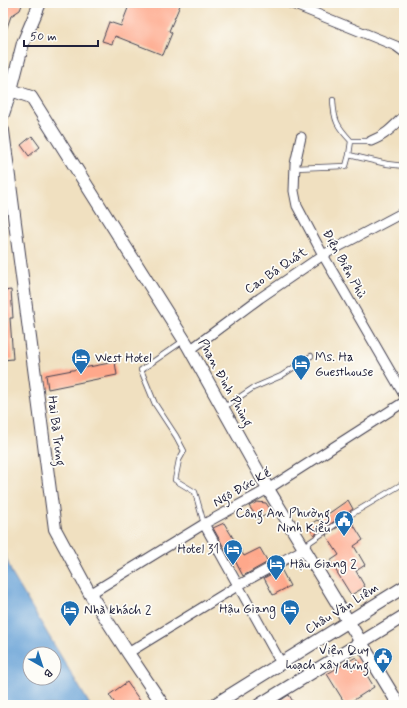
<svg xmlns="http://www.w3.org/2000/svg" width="407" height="708" font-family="Mynerve,sans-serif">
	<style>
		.water { fill: #67a2d7; stroke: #446289; fill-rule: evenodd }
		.building { fill: #fea88b }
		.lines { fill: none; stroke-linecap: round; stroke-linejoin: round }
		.lane-casing { stroke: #413e4f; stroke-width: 6 }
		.street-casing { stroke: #413e4f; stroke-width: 11 }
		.secondary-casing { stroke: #413e4f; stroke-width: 14 }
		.lane { stroke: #fff; stroke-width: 4.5 }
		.street { stroke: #fff; stroke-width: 9 }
		.secondary { stroke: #fff; stroke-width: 12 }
		.labels { text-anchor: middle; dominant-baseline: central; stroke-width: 3.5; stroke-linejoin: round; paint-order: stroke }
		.street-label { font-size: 13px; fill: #22223b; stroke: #fdfcf7 }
		.poi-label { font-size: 13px; fill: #22223b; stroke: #fdfcf7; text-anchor: start }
	</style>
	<rect width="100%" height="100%" fill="#fdfcf7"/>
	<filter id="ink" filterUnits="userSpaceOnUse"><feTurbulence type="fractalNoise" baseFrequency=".025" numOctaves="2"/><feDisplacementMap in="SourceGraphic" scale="8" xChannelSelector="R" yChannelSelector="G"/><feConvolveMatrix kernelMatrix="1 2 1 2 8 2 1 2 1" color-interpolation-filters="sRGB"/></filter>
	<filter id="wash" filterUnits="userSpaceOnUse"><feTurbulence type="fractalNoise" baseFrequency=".012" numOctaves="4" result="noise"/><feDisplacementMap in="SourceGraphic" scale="16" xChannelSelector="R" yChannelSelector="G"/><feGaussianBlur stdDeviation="0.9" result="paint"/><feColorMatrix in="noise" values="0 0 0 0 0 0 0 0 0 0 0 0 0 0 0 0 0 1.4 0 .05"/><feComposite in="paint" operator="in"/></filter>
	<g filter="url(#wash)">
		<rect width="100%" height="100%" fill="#f0e0c0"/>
		<path class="water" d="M3,549L12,574L90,705H3ZM30,654H54V678H30Z"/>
		<g id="blocks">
			<path class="building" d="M3,3H15L22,5L20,10L11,16L4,36Z
				M130,3H181L169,31L172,33L163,55L115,36L112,44L102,41L109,22L121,26Z
				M32,136L40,147L29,156L21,145Z
				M11,290L13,318H10L13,359L3,360V291Z
				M115,362L117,375L48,389L46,375Z
				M348,500L353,509L314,535L308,526L317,520L318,521Z
				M257,502L266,503L272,512L258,519L249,506Z
				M350,519L363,540L354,546L365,565L356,571L365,587L351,595L330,561L339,555L326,535Z
				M224,523L244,556L260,548L268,562L243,576L229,549L226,551L213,528Z
				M281,569L290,586L273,595L264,578Z
				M356,657L374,687L346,705L327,674Z
				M127,682L143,705H116L109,695Z
				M289,695L295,705H274L287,696Z"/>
		</g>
	</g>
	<g filter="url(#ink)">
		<use href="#blocks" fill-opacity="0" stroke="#413e4f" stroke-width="1"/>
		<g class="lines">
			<g class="lane-casing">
				<path id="lane" d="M333,100C334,121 337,126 351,141
					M349,155L387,164L404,166
					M295,168L346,166L349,155L351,141H371
					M183,341L141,370L155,404L176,436L184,451L179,460L175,480L195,492L204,524
					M223,408L253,388L281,376L311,356
					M305,548L310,542L345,518L404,483"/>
			</g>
			<g class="street-casing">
				<path id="street" d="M290,3L396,46L404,52
					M301,137L295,164L294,191L297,206L323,255L404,395
					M371,141C385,136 394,126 404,116
					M190,350L260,298L323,255L404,212
					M204,524L281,663
					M90,594L204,524L268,489L404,402
					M128,653L239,585L304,549"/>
			</g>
			<g class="secondary-casing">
				<path id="secondary" d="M11,90L31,97L188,346L268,489L399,705
					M3,114L11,90L23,43L40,3
					M3,131L55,529L90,594L128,653L163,705
					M214,705L404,587
					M259,705L404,616"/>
			</g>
			<use href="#lane" class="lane"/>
			<use href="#street" class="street"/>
			<use href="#secondary" class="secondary"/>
		</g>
	</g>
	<defs>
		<g id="hotel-pin" transform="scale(1)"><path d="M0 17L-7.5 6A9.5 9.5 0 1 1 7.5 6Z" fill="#1f6fb2" stroke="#fdfcf7"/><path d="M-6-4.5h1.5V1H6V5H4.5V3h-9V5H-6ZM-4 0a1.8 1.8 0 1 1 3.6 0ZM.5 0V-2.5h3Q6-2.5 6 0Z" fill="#fff"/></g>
		<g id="civic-pin" transform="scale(1)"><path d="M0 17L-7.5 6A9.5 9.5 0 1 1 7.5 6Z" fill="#1f6fb2" stroke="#fdfcf7"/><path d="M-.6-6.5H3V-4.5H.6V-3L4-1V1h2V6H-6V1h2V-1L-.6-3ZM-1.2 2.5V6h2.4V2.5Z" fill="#fff"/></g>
	</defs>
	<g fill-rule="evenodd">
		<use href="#hotel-pin" x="81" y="358"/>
		<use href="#hotel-pin" x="301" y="364"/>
		<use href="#civic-pin" x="344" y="520"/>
		<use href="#hotel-pin" x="233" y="549"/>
		<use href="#hotel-pin" x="276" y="564"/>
		<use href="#hotel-pin" x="290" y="609"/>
		<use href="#hotel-pin" x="70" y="610"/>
		<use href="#civic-pin" x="383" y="657"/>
	</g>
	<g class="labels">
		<g class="street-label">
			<text transform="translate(344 264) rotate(61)">Điện Biên Phủ</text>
			<text transform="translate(276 271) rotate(-34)">Cao Bá Quát</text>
			<text transform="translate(225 383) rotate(61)">Phan Đình Phùng</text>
			<text transform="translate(56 431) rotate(83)">Hai Bà Trưng</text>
			<text transform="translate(242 488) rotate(-30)">Ngô Đức Kế</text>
			<text transform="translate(342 609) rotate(-32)">Châu Văn Liêm</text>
		</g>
		<g class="poi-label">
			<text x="315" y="357">Ms. Ha<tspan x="315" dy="15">Guesthouse</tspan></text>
			<text x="95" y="358">West Hotel</text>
			<text x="330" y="513" text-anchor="end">Công An Phường<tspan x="330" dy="15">Ninh Kiều</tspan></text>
			<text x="219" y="549" text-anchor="end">Hotel 31</text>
			<text x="290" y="564">Hậu Giang 2</text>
			<text x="276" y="609" text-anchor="end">Hậu Giang</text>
			<text x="84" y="610">Nhà khách 2</text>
			<text x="369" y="650" text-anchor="end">Viện Quy<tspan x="369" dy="15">hoạch xây dựng</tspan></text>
		</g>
	</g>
	<rect width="407" height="708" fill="none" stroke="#fdfcf7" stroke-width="16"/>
	<g transform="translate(42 666) rotate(141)"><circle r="19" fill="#fdfcf7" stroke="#a5a5ac"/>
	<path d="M0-3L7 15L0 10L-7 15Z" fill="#1f6fb2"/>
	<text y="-6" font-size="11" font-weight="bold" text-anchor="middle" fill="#22223b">B</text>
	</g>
	<path d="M24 40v6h74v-6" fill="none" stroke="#22223b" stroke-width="2"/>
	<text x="30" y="40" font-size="12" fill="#22223b" stroke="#fdfcf7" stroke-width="3" paint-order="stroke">50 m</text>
</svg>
